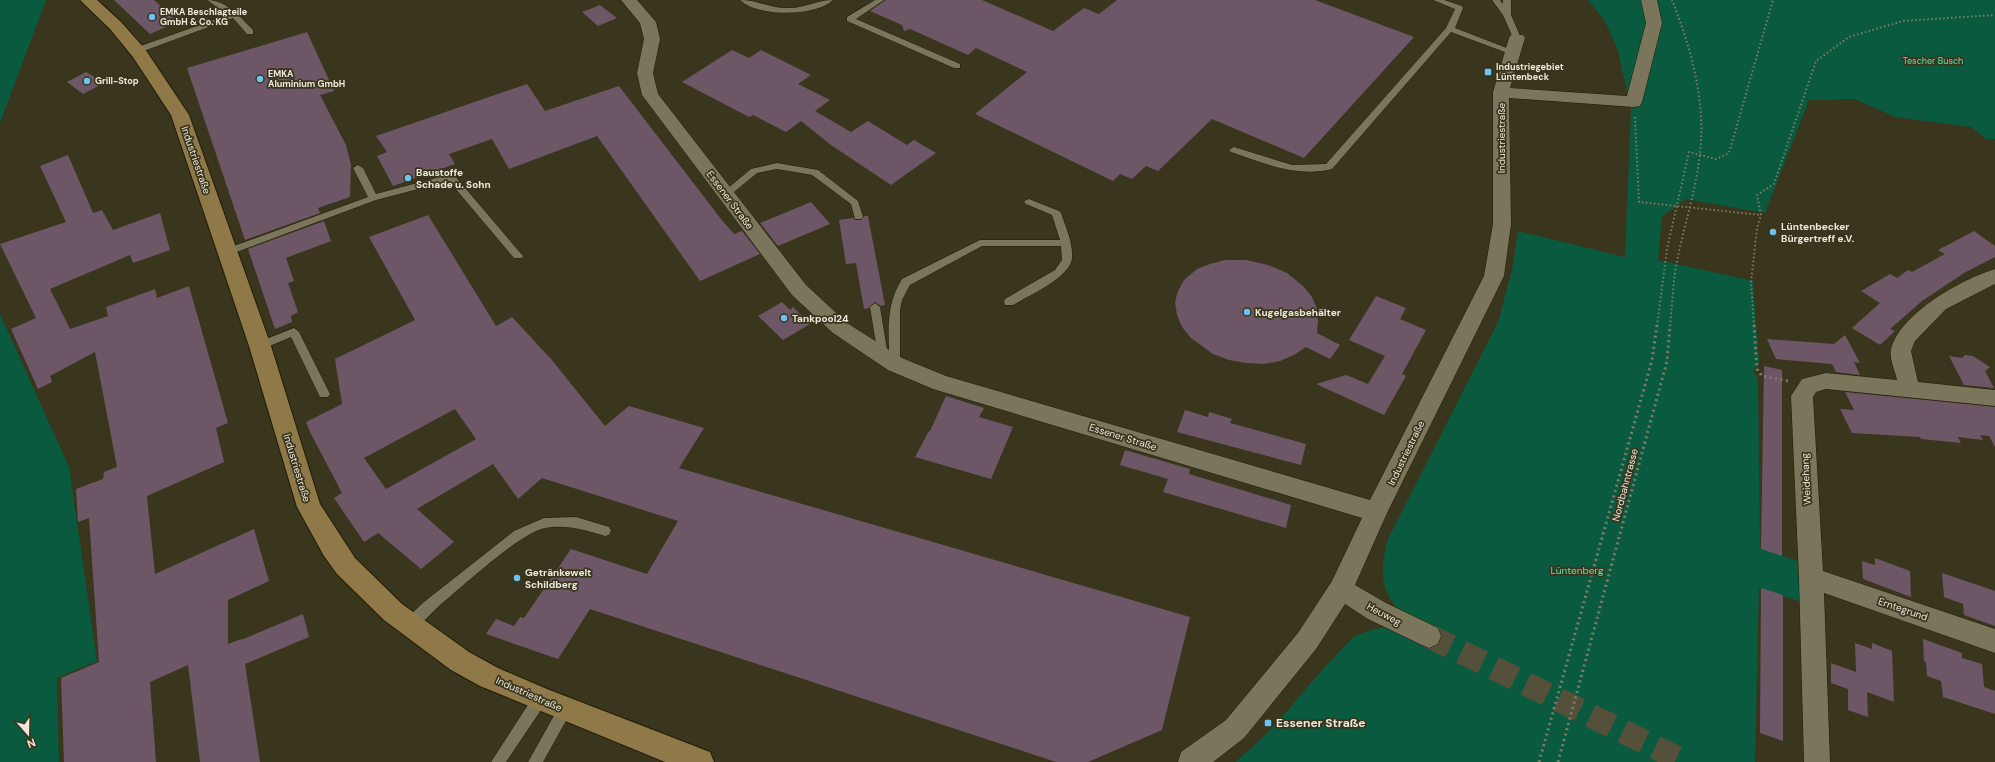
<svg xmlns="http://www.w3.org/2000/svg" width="1995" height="762" font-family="'DM Sans',sans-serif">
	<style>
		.green { fill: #0a5a3f }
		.building { fill: #6d5767; fill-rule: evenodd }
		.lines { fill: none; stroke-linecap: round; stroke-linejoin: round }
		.street-tunnel { stroke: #55503a; stroke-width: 24; stroke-dasharray: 24 12; stroke-linecap: butt }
		.lane-casing { stroke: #211c05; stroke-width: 1 }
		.street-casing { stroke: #211c05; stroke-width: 1 }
		.secondary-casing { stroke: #211c05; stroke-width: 2 }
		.path-far1 { stroke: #807c67; stroke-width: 2; stroke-dasharray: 1.5 2.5; stroke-linecap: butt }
		.path { stroke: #807c67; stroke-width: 3; stroke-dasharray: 2 3.5; stroke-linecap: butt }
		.lane { fill: #7a755b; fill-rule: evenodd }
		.street { fill: #7a755b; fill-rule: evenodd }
		.secondary { fill: #907948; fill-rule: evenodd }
		.poi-dot { fill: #6cc3f2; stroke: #3a351d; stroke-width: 1.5 }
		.labels { text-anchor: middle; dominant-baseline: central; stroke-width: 3.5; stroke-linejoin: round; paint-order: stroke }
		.far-poi-label { font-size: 9px; font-weight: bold; fill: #edeadc; stroke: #3a351d; text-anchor: start }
		.far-park-label { font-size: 9px; fill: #52eaaf; stroke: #3a351d }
		.street-label { font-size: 10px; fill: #edeadc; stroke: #3a351d }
		.poi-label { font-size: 10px; font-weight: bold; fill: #edeadc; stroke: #3a351d; text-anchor: start }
		.park-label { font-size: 10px; fill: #52eaaf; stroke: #3a351d }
		.near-poi-label { font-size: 12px; font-weight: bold; fill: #edeadc; stroke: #3a351d; text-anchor: start }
	</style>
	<rect width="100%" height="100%" fill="#3a351d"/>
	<path class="green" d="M0,0H46L0,123Z
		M1588,0H1995V139H1986L1971,127L1895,117L1855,99L1809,100L1765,213L1685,199L1662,217L1658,260L1753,281L1759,363L1753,371L1758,379L1760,548L1801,562L1802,602L1759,588L1755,762H1235C1281,726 1312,676 1354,637C1367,631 1379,626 1394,628L1400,612C1379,589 1380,569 1388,539L1498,322L1512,270L1518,231L1625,257L1631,109L1618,51L1605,21Z
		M0,314L69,467L97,661L57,678L59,762H0Z"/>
	<path class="building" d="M114,0H154L178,22L150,34Z
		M886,0H982L1053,31L1084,8L1099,14L1117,0H1315L1414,37L1304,158L1212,119L1158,171L1146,166L1132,179L1120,174L1113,181L975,114L1027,72L976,48L968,55L910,29L904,31L902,25L870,11Z
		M600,5L617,18L598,26L582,12Z
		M307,32L334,91L320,95L346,145L351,165L350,197L318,208L320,213L245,240L187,68Z
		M732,50L749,58L761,50L811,75L798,84L830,100L815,111L851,132L868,121L907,145L914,140L936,153L891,185L831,145L801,121L786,132L753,115L749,117L682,82Z
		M86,72L104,83L83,94L67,82Z
		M527,84L545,111L619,86L721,219L734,234L742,231L760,254L700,281L597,136L509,169L492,139L449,154L455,164L393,186L377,156L387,152L376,136Z
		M68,155L93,213L102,210L113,230L160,213L170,250L133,263L130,255L50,289L70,329L108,316L106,307L155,289L157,298L189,286L228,423L216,428L224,462L147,496L155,574L254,529L269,581L228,600V644L241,639V640L303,614L309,637L245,664L260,762H200L188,665L150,682L156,762H64L61,678L99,662L89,518L78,522L76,489L103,479L104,472L117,467L95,352L50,376L52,382L38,389L11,329L36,318L0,244L66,222L40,166Z
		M811,202L830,224L778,246L760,223Z
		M428,215L496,326L512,317L551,359L605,426L629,406L704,428L679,468L1190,617L1162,730L1088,762H1056L590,609L558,659L486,634L496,619L514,626L520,617L524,618L571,549L647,574L678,521L542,478L518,499L493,464L417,509L454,542L421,569L378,533L364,542L334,498L342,493L310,432L306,422L342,404L335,359L415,320L369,237ZM455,409L476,439L386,489L364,458Z
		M864,216H868L885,305L881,306L875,302L869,308L864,309L856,263L846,264L839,220L853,218L855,220H861Z
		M324,221L331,241L286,258L294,281L288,283L298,312L291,316L292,322L275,329L248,249Z
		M1974,231L1995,246V257L1964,273L1922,301L1890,329L1895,331L1880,345L1852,328L1880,303L1861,291L1890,274L1897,278L1908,270L1912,272L1945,254L1938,250Z
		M1225,260H1246L1268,265L1287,273L1303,286L1312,297L1317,309L1318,321L1317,333L1340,345L1330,359L1306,347L1294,355L1280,361L1264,364L1246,363L1229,360L1213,354L1191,338L1182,327L1177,315L1175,302L1178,291L1184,280L1197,269L1210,264Z
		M1376,296L1406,308L1400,319L1426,330L1402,374L1406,376L1384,415L1316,384L1346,375L1368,384L1385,356L1349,340Z
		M782,302L790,310L793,307L810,324L783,340L758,316Z
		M1845,335L1860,363L1854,362L1860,375L1836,372L1832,364L1776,359L1767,339L1834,344Z
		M1965,355L1973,356L1990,367L1985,371L1994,388L1964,385L1949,356L1962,358Z
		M1764,366L1782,370V556L1761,549Z
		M1845,392L1995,407V447L1989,436L1980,435L1983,440L1958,437L1961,443L1921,439L1920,437L1852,433L1840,409L1854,410Z
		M946,396L984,408L979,417L1013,427L991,479L915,457L929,431H930Z
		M1185,410L1208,417L1209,412L1232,419L1230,423L1306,444L1301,465L1177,432Z
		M1125,450L1190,469L1189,474L1291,505L1286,528L1163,492L1168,479L1120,465Z
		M1875,558L1910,571L1911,597L1863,579L1862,561L1875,565Z
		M1942,573L1995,591V626L1964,615L1963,604L1944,597Z
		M1761,588L1783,595V741L1760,733Z
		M1923,639L1962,653V658L1982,664L1984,687L1995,691V714L1943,697L1941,681L1927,676L1926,662L1924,661Z
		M1855,643L1872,649V643L1892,651L1894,702L1867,692L1868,717L1848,710V689L1831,683V663L1856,672Z"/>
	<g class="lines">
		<path class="street-tunnel" d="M1429,636L1685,762"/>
		<g class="lane-casing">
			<path id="lane" d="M207,0C226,0 240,17 253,30V34H247L233,18L141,52H135V48L228,15Z
				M740,0C756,0 770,8 787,8C803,9 817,0 833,0C816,17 757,17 740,0Z
				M875,0H884L856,19L960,64V68H954L847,21V17Z
				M1433,0H1444L1462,6L1463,8L1455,28L1517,52L1516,54H1510L1451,32L1332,169C1298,178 1263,163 1231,152L1229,150L1234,147L1292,165L1326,164L1446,28L1455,9Z
				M1492,0H1500L1503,4V0H1511V15L1521,38L1520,40H1514L1503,15Z
				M777,163L818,170L858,201L863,217L861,219H855L851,204L812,175L777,169L757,173L729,196L726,197L721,194L751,169Z
				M358,165L363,168L376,194L451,174L454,175L523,256L522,258H514L449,181L376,200L231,254H223L222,252L223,250L368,197L353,168Z
				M1029,199L1059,211L1061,213C1066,228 1073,242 1072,258C1071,277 1028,296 1013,305H1005L1004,302L1005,299L1055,270L1062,260L1061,246H982L910,285L902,300L900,310V364L899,367H891C888,362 889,355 889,349C888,323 888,301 902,279L980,240H1060L1052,215L1026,204L1024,202L1026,200Z
				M875,303L880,307L888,356L883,360L878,356L870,307Z
				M294,328L299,332L330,394L328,397H320L291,337L260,350L255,346L256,343Z
				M576,517L609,527L611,531L609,535L605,536C586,530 566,524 545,528C520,533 463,586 440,605C431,613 421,626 410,630L405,628L404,624L405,620L424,602L514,531L544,518Z
				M540,692L545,694L547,699L545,704L506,762H491L535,694Z
				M565,703L570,705L572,710L543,762H528L560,705Z"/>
		</g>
		<g class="street-casing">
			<path id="street" d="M621,0H637L656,22L660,39L653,73L658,94L806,285L847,323L902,358L946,376L1370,500L1484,276L1493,224V92L1509,38L1511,35H1523L1525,38L1510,88L1627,96L1646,23L1641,0H1657L1662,23L1642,102L1640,106L1634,107L1509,98L1511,224L1504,276L1387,513L1355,585L1386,603L1438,628L1441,636L1438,644L1429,648L1420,644L1368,619L1345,604L1316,649L1244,738L1213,762H1178L1181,752L1226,720L1298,633L1332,581L1362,518L933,389L888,370L833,333L792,295L642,95L637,73L644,39L640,23Z
				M1995,269V284L1946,309L1915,341L1911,351L1918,382L1995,390V406L1826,389L1816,392L1813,397L1823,571L1995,629V653L1824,593L1830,762H1804L1799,578L1791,396L1802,379L1826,373L1897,380C1895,371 1889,358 1891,350C1899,314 1962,279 1995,269Z"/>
		</g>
		<g class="secondary-casing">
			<path id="secondary" d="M80,0H97L121,22L145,49L189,115L271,346L320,504L355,558L402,604L469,652L498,668L547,689L710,752L714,762H665L480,686L451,670L384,620L337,574L324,556L297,507L249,346L171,115L133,57L110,29Z"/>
		</g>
		<path class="path-far1" d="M1635,117L1639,202L1761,215
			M1657,326L1667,249L1689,152L1716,159L1729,153L1773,0
			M1670,326C1672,306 1673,286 1676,266C1683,229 1696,191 1700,153C1706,101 1691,48 1672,0
			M1754,326L1751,282L1757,228L1761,215L1757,195L1774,184L1816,61L1849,37L1903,21L1995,15"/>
		<path class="path" d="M1754,325L1757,369L1762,376L1788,381
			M1539,762L1652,360L1657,325
			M1558,762L1667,361L1670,325"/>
		<use href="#lane" class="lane"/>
		<use href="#street" class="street"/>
		<use href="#secondary" class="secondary"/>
	</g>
	<g class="poi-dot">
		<circle cx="152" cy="17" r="4"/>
		<rect x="1484" y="68" width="8" height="8" rx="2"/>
		<circle cx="260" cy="79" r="4"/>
		<circle cx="87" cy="81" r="4"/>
		<circle cx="408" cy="178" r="4"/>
		<circle cx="1773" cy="232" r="4"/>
		<circle cx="1247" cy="312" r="4"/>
		<circle cx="784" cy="318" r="4"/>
		<circle cx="517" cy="578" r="4"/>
		<rect x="1264" y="719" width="8" height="8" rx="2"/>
	</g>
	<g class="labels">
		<g class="far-poi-label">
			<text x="160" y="12">EMKA Beschlagteile<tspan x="160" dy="10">GmbH &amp; Co. KG</tspan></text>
			<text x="1496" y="67">Industriegebiet<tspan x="1496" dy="10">Lüntenbeck</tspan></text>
			<text x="268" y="74">EMKA<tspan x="268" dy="10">Aluminium GmbH</tspan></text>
			<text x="95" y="81">Grill-Stop</text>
		</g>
		<g class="far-park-label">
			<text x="1933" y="61">Tescher Busch</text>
		</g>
		<g class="street-label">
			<text transform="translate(1501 138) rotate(-90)">Industriestraße</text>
			<text transform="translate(196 160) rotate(71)">Industriestraße</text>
			<text transform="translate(730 200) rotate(53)">Essener Straße</text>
			<text transform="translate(1123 437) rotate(17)">Essener Straße</text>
			<text transform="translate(1406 453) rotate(-64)">Industriestraße</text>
			<text transform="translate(297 468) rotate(73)">Industriestraße</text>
			<text transform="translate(1806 479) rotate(-93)">Weidehang</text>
			<text transform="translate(1625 485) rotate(-75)">Nordbahntrasse</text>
			<text transform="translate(1903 609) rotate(19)">Erntegrund</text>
			<text transform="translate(1384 614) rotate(28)">Heuweg</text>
			<text transform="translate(529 694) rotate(24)">Industriestraße</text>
		</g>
		<g class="poi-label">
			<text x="416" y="172">Baustoffe<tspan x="416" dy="12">Schade u. Sohn</tspan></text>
			<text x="1781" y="226">Lüntenbecker<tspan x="1781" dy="12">Bürgertreff e.V.</tspan></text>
			<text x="1255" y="312">Kugelgasbehälter</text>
			<text x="792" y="318">Tankpool24</text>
			<text x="525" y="572">Getränkewelt<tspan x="525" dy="12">Schildberg</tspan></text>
		</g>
		<g class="park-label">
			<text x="1577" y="570">Lüntenberg</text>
		</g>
		<g class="near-poi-label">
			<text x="1276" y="723">Essener Straße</text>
		</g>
	</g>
	<g transform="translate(28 734) rotate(160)" stroke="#3a351d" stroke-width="3" paint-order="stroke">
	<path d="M0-3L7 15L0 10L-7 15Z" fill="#edeadc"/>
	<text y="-6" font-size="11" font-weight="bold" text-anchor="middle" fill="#edeadc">N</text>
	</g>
</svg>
